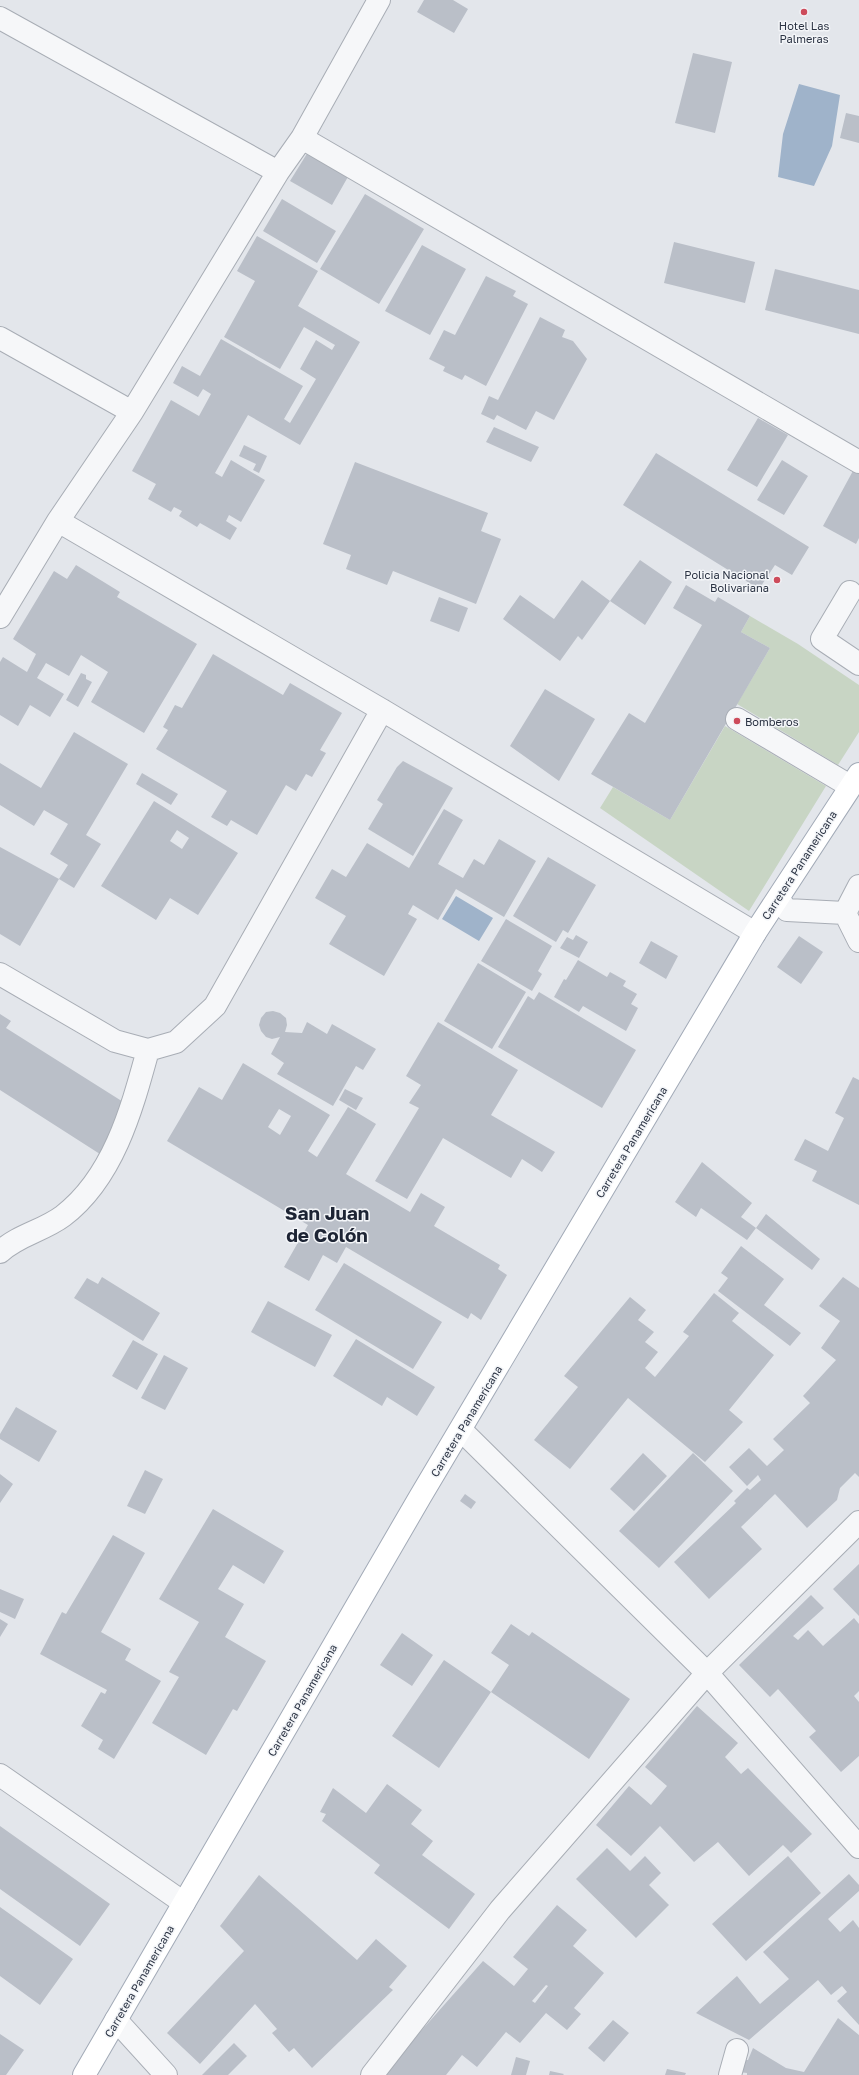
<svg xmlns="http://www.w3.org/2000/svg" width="859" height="2075" font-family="'Golos Text',sans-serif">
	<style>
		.green { fill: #c8d5c4 }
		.water { fill: #9fb3ca }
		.building { fill: #babfc8; fill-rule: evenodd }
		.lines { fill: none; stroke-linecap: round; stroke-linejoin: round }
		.minor-casing { stroke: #a8adb5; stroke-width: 24 }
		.major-casing { stroke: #a2aab7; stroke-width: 24 }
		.minor { stroke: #f6f7f9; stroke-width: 22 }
		.major { stroke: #fff; stroke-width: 22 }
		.poi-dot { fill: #cd4b5b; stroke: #f3f5f8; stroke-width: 1.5 }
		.labels { text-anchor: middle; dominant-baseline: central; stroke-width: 3; stroke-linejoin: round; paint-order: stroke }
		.poi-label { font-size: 11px; fill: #2b3343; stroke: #f3f5f8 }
		.street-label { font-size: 11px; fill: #2b3343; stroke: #f3f5f8 }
		.town-label { font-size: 19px; font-weight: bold; fill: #1d2434; stroke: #f3f5f8 }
	</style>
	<rect width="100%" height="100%" fill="#e3e6eb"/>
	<path class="green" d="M750,616L798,644L859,685V732L838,765L737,704L770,648L741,632Z
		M725,726L826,786L749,911L600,808L613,787L670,820Z"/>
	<path class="water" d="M799,84L840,95L832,146L814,186L778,177L783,134Z
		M456,896L493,918L479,941L442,919Z"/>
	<path class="building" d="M424,0H453L468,9L454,33L417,12Z
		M693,53L732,62L715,133L675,123Z
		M846,113L859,116V143L840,138Z
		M308,152L349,175L332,205L290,181Z
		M365,194L424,229L379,304L320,269Z
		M282,199L336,231L317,263L263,231Z
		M257,236L318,271L298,306L360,342L300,445L248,415L215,473L222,477L231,460L265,480L241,522L229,515L226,521L237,528L230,540L200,523L197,527L179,516L182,511L174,507L171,512L148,499L156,484L132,471L171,400L199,416L211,394L203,389L198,397L173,383L182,366L200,376L221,339L303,386L284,419L290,423L316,379L300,369L316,340L332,350L335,345L304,327L280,369L224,337L255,281L237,271Z
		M674,242L755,262L745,303L664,283Z
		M422,245L466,269L430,335L385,311Z
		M775,269L859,290V334L765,310Z
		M486,276L516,291L513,296L528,304L486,386L465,375L462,380L443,371L445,367L429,359L444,330L455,335Z
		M540,317L565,330L562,337L573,341L587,359L554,420L536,411L526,430L497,415L494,420L481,414L489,396L498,400Z
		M758,418L788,435L757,487L727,470Z
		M494,427L539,447L531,462L486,442Z
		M244,445L267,456L259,473L253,470L256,464L239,456Z
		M656,453L809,547L792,575L775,565L759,589L623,505Z
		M782,460L808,476L784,515L757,500Z
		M355,462L488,513L481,531L501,539L476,604L393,571L387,585L346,569L351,555L323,544Z
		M854,469L859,472V538L856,544L823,526Z
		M640,560L672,582L645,625L610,601Z
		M76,565L120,592L117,597L197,644L144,733L91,702L108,672L81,655L69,676L46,663L37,678L64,694L50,717L30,705L18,726L0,715V662L3,657L27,672L36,654L13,639L54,571L67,579Z
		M582,580L610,601L582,640L578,636L560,661L503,619L520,595L554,619Z
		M686,585L715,602L718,597L750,616L741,632L770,648L670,820L591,774L629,713L645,723L702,625L673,608Z
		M439,597L468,608L459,632L430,621Z
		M213,654L283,695L290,683L342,713L320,750L326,753L312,777L306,774L296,791L286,785L257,835L231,820L227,826L211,817L227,791L156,749L168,730L163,727L175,705L182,708Z
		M81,673L86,675V679L92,682L78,707L66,700Z
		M545,689L595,719L559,781L510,746Z
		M74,732L128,764L86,835L101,844L74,888L59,879L68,865L50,854L68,824L44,810L34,826L0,805V763L41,788Z
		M403,761L453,788L413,856L368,829L383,804L377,800L397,767Z
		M142,773L178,794L171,805L136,784Z
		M154,801L238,853L198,915L170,898L156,920L101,886ZM177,830L189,838L182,849L170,841Z
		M444,809L463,820L438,864L463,878L474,859L484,865L499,839L536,861L504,917L456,889L438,920L413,905L408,914L417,919L384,976L329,944L346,916L315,898L332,869L346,877L367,843L409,868Z
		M0,847L59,879L20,946L0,934Z
		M548,857L596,885L568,933L563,930L556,942L513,916Z
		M506,919L552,946L538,971L542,974L532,991L481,961Z
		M576,935L588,942L579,958L560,948L567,937L573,940Z
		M799,936L823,952L801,984L777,967Z
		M651,941L678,956L666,979L639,963Z
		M578,960L607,977L610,972L626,981L623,986L637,994L631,1004L638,1008L626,1031L583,1006L579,1012L554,997L564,979L566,980Z
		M478,963L526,992L492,1049L444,1021Z
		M539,992L636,1050L602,1108L498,1047L528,996L534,1000Z
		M273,1011L280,1013L286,1018L287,1025L285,1032L302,1033L307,1022L327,1034L332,1024L376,1049L363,1070L356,1066L333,1106L277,1074L284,1063L271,1054L280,1037L272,1039L266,1037L261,1031L259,1025L261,1018L266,1012Z
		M0,1014L11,1021L6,1028L128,1105L103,1156L0,1090Z
		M438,1022L518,1070L491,1115L555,1152L542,1172L522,1159L511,1178L443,1138L407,1199L375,1181L419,1108L409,1103L421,1085L406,1076Z
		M243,1063L330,1115L308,1151L317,1157L348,1107L376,1124L346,1174L410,1212L421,1193L445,1207L434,1226L500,1265L498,1269L507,1275L481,1320L471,1313L468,1319L346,1247L337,1263L323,1255L309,1281L284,1267L308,1225L167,1141L199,1087L222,1100ZM279,1109L291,1116L280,1135L268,1127Z
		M853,1077L859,1080V1205L812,1181L817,1171L794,1160L805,1139L828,1151L844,1118L835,1113Z
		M345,1089L363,1098L356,1110L339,1100Z
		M702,1162L752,1203L741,1217L756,1228L766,1214L820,1259L812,1270L756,1228L747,1240L701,1208L696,1217L675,1202Z
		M741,1246L784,1279L764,1305L801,1333L790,1346L718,1291L728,1278L721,1273Z
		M344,1263L442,1322L413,1369L315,1310Z
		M102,1277L160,1313L143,1341L74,1298L87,1278L98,1284Z
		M843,1277L859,1288V1477L855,1473L840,1488L837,1500L807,1528L775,1494L741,1527L762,1549L709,1599L674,1562L736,1503L734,1501L747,1488L750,1490L761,1480L758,1475L747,1486L729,1467L749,1448L767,1466L784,1450L773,1439L810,1403L803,1396L836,1360L821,1348L840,1321L819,1306Z
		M714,1293L739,1313L732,1321L774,1355L729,1410L743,1422L705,1462L628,1398L570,1469L534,1440L578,1387L564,1376L630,1297L646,1310L638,1320L654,1332L645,1342L658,1352L645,1368L655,1377L689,1336L683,1332Z
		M268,1301L332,1335L315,1367L251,1332Z
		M356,1339L435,1387L417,1416L387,1397L382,1406L333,1376Z
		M133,1340L158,1354L137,1390L112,1376Z
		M164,1355L188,1368L165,1410L141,1398Z
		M16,1407L57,1431L39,1462L0,1439V1434Z
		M643,1453L667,1476L634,1511L610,1489Z
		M693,1453L733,1491L659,1568L619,1531Z
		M145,1470L163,1479L145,1514L127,1506Z
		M0,1474L13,1484L0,1503Z
		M465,1494L476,1502L471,1509L460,1501Z
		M213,1509L284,1551L264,1584L233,1565L218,1589L244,1604L225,1637L266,1661L237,1711L233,1709L206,1755L152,1723L179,1677L169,1672L199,1622L159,1599Z
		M113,1535L145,1553L101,1632L131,1649L125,1660L161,1681L114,1759L98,1749L103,1740L81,1726L101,1692L105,1694L107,1690L40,1654L62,1612L66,1614Z
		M859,1564V1616L833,1589Z
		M0,1589L24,1599L15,1619L0,1612Z
		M811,1595L824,1608L793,1636L798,1640L808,1630L823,1646L854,1618L859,1624V1691L854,1696L859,1702V1756L841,1772L809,1737L816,1731L778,1689L770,1697L739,1665Z
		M0,1619L8,1624L0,1637Z
		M511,1624L529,1636L532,1632L630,1699L589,1759L491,1692L509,1665L491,1653Z
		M402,1633L433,1655L412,1686L380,1665Z
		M444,1660L491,1692L439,1768L392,1736Z
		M697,1706L738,1743L725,1757L741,1774L748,1768L812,1834L791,1853L783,1845L749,1876L718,1842L694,1862L660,1826L631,1856L596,1825L629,1786L651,1805L667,1786L645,1767Z
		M387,1784L422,1810L411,1824L433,1841L422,1855L475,1894L449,1929L374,1873L380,1865L322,1821L326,1814L320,1812L333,1788L366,1813Z
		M0,1826L110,1904L80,1946L0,1889Z
		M607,1848L630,1871L645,1856L661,1873L649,1885L669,1905L636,1938L576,1879Z
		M788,1856L821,1893L746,1961L712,1924Z
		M849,1874L859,1885V1891L828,1919L840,1932L853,1920L859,1928V2025L837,2001L847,1992L842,1986L831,1995L818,1980L749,2040L696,2013L737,1976L760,2004L789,1979L763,1952Z
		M259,1875L357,1960L376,1939L407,1966L389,1987L393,1990L312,2068L294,2048L289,2052L272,2033L277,2029L255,2004L200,2064L167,2033L244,1951L220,1926Z
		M557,1905L587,1930L573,1946L604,1973L574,2008L581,2014L567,2030L546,2013L520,2043L506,2032L477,2067L462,2055L446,2075H382L483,1961L514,1986L528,1969L513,1957ZM546,1985L548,1986L535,2003L532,2001Z
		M0,1907L73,1959L40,2005L0,1976Z
		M838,2018L859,2035V2075H747V2073L739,2072L741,2060H748L753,2048L786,2068L804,2072Z
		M613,2020L629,2033L604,2062L588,2048Z
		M0,2034L24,2050L6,2075H0Z
		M234,2043L247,2056L228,2075H202Z
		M516,2057L530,2061L526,2075H511Z
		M667,2069L686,2073L685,2075H665Z
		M550,2071L564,2074L563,2075H549Z"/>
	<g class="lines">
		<g class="minor-casing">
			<path id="minor" d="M0,18L278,172
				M302,138L859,462
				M0,338L132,412
				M58,521L382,710L755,933
				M850,592L822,639L859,664
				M0,617L58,521L132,412L278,172L302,138L379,0
				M737,719L850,786
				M778,899L787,910L845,913L859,886
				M845,913L859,941
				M0,974L115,1041L148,1050L176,1042L215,1006L382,710
				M0,1252C18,1235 43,1231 63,1216C114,1177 132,1108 148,1050
				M461,1430L707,1673L859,1847
				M0,1775L184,1903
				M116,2020L166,2075
				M372,2075L500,1910L707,1673L859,1522
				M730,2075L737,2050"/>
		</g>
		<g class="major-casing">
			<path id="major" d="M84,2075L420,1497L755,933L859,774"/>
		</g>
		<use href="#minor" class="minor"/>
		<use href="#major" class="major"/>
	</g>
	<g class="poi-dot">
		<circle cx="804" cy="12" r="4"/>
		<circle cx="777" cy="580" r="4"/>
		<circle cx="737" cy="721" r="4"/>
	</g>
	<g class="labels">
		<g class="poi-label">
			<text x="804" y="25">Hotel Las<tspan x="804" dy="13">Palmeras</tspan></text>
			<text x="769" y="574" text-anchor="end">Policia Nacional<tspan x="769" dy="13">Bolivariana</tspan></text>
			<text x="745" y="721" text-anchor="start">Bomberos</text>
		</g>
		<g class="street-label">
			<text transform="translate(799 865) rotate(-57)">Carretera Panamericana</text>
			<text transform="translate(631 1142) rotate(-59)">Carretera Panamericana</text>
			<text transform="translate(466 1421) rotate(-59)">Carretera Panamericana</text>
			<text transform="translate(302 1700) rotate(-60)">Carretera Panamericana</text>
			<text transform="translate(139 1981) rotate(-60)">Carretera Panamericana</text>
		</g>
		<g class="town-label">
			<text x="327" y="1212">San Juan<tspan x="327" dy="22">de Colón</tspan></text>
		</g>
	</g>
</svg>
